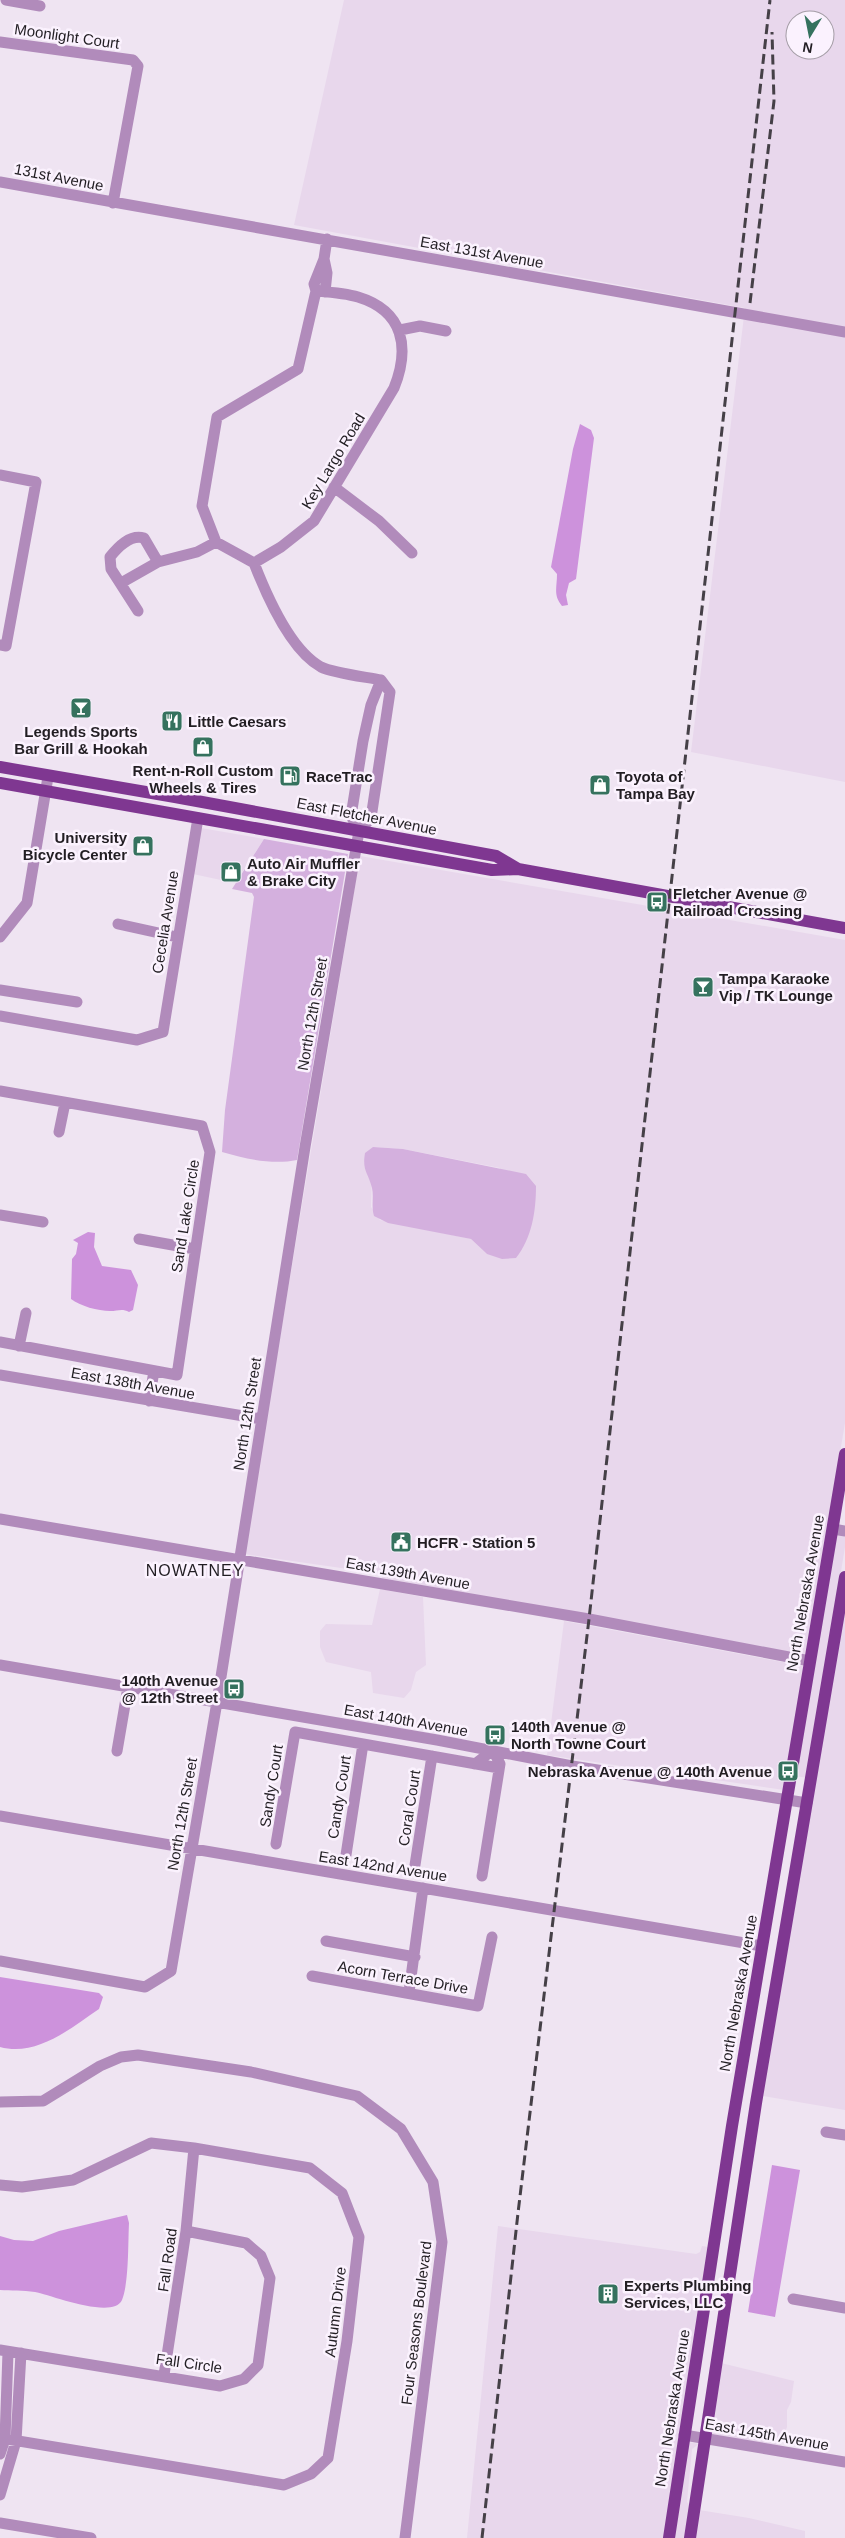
<svg xmlns="http://www.w3.org/2000/svg" width="845" height="2538" font-family="Helvetica,sans-serif">
	<style>
		.built { fill: #e8d7ec; fill-rule: evenodd }
		.green { fill: #d4b0de }
		.water { fill: #cd92dc }
		.lines { fill: none; stroke-linecap: round; stroke-linejoin: round }
		.minor { stroke: #b18bbb; stroke-width: 11 }
		.major { stroke: #7f3791; stroke-width: 12 }
		.rail { stroke: #454047; stroke-width: 3; stroke-dasharray: 10 5; stroke-linecap: butt }
		.labels { text-anchor: middle; dominant-baseline: central; stroke-width: 5; stroke-linejoin: round; paint-order: stroke }
		.street-label { font-size: 15px; fill: #221e23; stroke: #fbf2fe }
		.poi-label { font-size: 15px; font-weight: bold; fill: #221e23; stroke: #fbf2fe; text-anchor: start }
		.neighbourhood-label { font-size: 16px; letter-spacing: 1px; fill: #221e23; stroke: #fbf2fe }
	</style>
	<rect width="100%" height="100%" fill="#efe4f2"/>
	<path class="built" d="M344,0H845V782L691,752L745,308L294,225ZM795,20H825V50H795Z
		M201,828L264,839L235,883L193,874Z
		M360,856L845,940V1423L806,1655L382,1578L383,1574L244,1554ZM373,1147L403,1149L500,1168L487,1254L471,1239L380,1220L371,1207Z
		M837,1535L845,1537V1547L807,1778L796,1776Z
		M380,1589L423,1597L426,1665L416,1672L411,1690L404,1698L373,1693L371,1672L326,1662L320,1647V1631L326,1624L372,1625Z
		M845,1608V2110L763,2096Z
		M564,1621L804,1666L784,1790L547,1755Z
		M498,2226L696,2254L700,2252L702,2246L708,2247L664,2538H467Z
		M721,2363L794,2381L791,2402L787,2410V2427L780,2446L710,2434Z
		M689,2442L699,2444L692,2449L687,2502L690,2505L684,2538H674Z
		M699,2510L749,2518L805,2531V2538H695Z"/>
	<path class="green" d="M264,839L348,854L297,1160C273,1165 246,1159 222,1152L225,1110L254,897L252,893L232,889Z
		M373,1147L403,1149L526,1174L536,1186C536,1211 532,1238 516,1258L502,1259L487,1254L471,1239L388,1223L374,1216C371,1206 374,1197 372,1188C368,1172 362,1171 365,1153Z"/>
	<path class="water" d="M580,424L591,430L594,438L576,579L569,583L566,595L568,605L562,606C553,595 557,588 557,574L551,567L573,449Z
		M88,1232L95,1233L94,1247L102,1266L131,1270L138,1285L133,1310L129,1312C122,1308 118,1311 110,1311C98,1311 80,1306 71,1299L72,1259L76,1254L78,1243L73,1240Z
		M0,1977L99,1993L103,1997L99,2009C71,2028 37,2057 0,2047Z
		M772,2165L800,2170L775,2317L748,2312Z
		M127,2215L129,2223C128,2242 129,2283 122,2300C113,2320 51,2295 35,2292C23,2290 11,2291 0,2290V2236L14,2240L33,2241L59,2231Z"/>
	<g class="lines">
		<path class="minor" d="M6,0L40,6
			M0,42L133,60L138,66L113,203
			M0,182L845,332
			M324,259L327,273L325,292
			M316,291C329,292 345,293 358,297C404,311 410,348 394,388L314,521L281,547L254,563L216,542L202,506L217,417L298,369L316,291L314,284L324,259L327,239
			M400,330L420,326L446,331
			M0,475L36,482L6,646L0,645
			M334,487L379,521L412,553
			M254,563C266,594 290,650 321,667C333,673 366,677 381,680L390,692L371,818L359,831
			M121,583L158,562
			M138,611L111,569L110,557C118,547 130,534 144,538L158,562L197,552L216,542
			M359,831L351,816L363,741L371,705L381,680
			M118,924L177,937
			M0,937L27,903L48,777
			M0,990L77,1002
			M0,1016L137,1040L163,1032L198,818
			M0,1091L202,1126L210,1152L177,1375L0,1342
			M59,1132L65,1103
			M0,1215L43,1222
			M139,1239L195,1249
			M19,1346L26,1313
			M0,1375L261,1419
			M149,1401L154,1371
			M0,1519L589,1619L810,1661
			M833,1529L845,1531
			M0,1665L437,1740L572,1766L807,1803
			M117,1751L128,1687
			M475,1764L493,1750L500,1764L482,1876
			M0,1816L762,1946
			M276,1844L295,1732L499,1768
			M346,1855L363,1744
			M415,1865L432,1756
			M326,1941L415,1957
			M0,1961L145,1987L171,1971L217,1702L305,1147L359,831
			M312,1976L478,2006L492,1937
			M409,1992L423,1888
			M0,2102L43,2101L100,2066L121,2057L138,2055L251,2072L357,2096L401,2129L433,2182L442,2242L405,2538
			M826,2132L845,2135
			M0,2185L22,2187L73,2180L151,2143L194,2148L310,2168L342,2193L359,2237L347,2341L328,2458L311,2474L284,2485L0,2438
			M793,2299L845,2308
			M0,2350L220,2386L244,2379L258,2365L270,2278L261,2256L246,2243L186,2231
			M164,2375L186,2231L194,2148
			M684,2435L845,2462
			M0,2454L5,2439L8,2352
			M0,2495L16,2441L21,2353
			M0,2523L91,2538"/>
		<path class="major" d="M0,767L175,797L496,856L518,869
			M0,783L492,870L518,869L845,928
			M669,2538L732,2126L845,1454
			M690,2538L756,2103L845,1577"/>
		<path class="rail" d="M750,303L774,101L772,32
			M482,2538L518,2213L589,1619L770,0"/>
	</g>
	<defs>
		<g id="bar-square" transform="scale(1.125)"><rect x="-9" y="-9" width="18" height="18" rx="4" fill="#35725e" stroke="#fbf2fe"/><path d="M-6-5H6L.8 .8V4.5H3.5V6h-7V4.5H-.8V.8Z" fill="#fff"/></g>
		<g id="restaurant-square" transform="scale(1.125)"><rect x="-9" y="-9" width="18" height="18" rx="4" fill="#35725e" stroke="#fbf2fe"/><path d="M-5-6h1v4h1v-4h1v4h1v-4h1v5L-1.5 .5V6h-2V.5L-5-1ZM5-6V6H3V1.5H1.5Q1.5-4 5-6Z" fill="#fff"/></g>
		<g id="shop-square" transform="scale(1.125)"><rect x="-9" y="-9" width="18" height="18" rx="4" fill="#35725e" stroke="#fbf2fe"/><path d="M-5-2.5h2.3a2.7 3.5 0 0 1 5.4 0H5L5.5 6h-11ZM-1.5-2.5h3a1.5 2.3 0 0 0-3 0Z" fill="#fff"/></g>
		<g id="fuel-square" transform="scale(1.125)"><rect x="-9" y="-9" width="18" height="18" rx="4" fill="#35725e" stroke="#fbf2fe"/><path d="M-5.5-6h7V0h2V4h1.3V-2.5L3-4.5l.8-.8L6-3V5H2.5V1h-1V6h-7ZM-4.2-4.7v3.2H.2V-4.7Z" fill="#fff"/></g>
		<g id="bus-square" transform="scale(1.125)"><rect x="-9" y="-9" width="18" height="18" rx="4" fill="#35725e" stroke="#fbf2fe"/><path d="M-5-6H5V4H4V6H2V4H-2V6H-4V4H-5ZM-3.5-4V0h7V-4ZM-3.5 1.2v1.5H-2V1.2ZM2 1.2v1.5H3.5V1.2Z" fill="#fff"/></g>
		<g id="civic-square" transform="scale(1.125)"><rect x="-9" y="-9" width="18" height="18" rx="4" fill="#35725e" stroke="#fbf2fe"/><path d="M-.6-6.5H3V-4.5H.6V-3L4-1V1h2V6H-6V1h2V-1L-.6-3ZM-1.2 2.5V6h2.4V2.5Z" fill="#fff"/></g>
		<g id="building-square" transform="scale(1.125)"><rect x="-9" y="-9" width="18" height="18" rx="4" fill="#35725e" stroke="#fbf2fe"/><path d="M-4-6H4V6H1V3H-1V6H-4ZM-2.5-4.3h1.7v1.8h-1.7ZM.8-4.3h1.7v1.8H.8ZM-2.5-1h1.7V.8h-1.7ZM.8-1h1.7V.8H.8Z" fill="#fff"/></g>
	</defs>
	<g fill-rule="evenodd">
		<use href="#bar-square" x="81" y="708"/>
		<use href="#restaurant-square" x="172" y="721"/>
		<use href="#shop-square" x="203" y="747"/>
		<use href="#fuel-square" x="290" y="776"/>
		<use href="#shop-square" x="600" y="785"/>
		<use href="#shop-square" x="143" y="846"/>
		<use href="#shop-square" x="231" y="872"/>
		<use href="#bus-square" x="657" y="902"/>
		<use href="#bar-square" x="703" y="987"/>
		<use href="#civic-square" x="401" y="1542"/>
		<use href="#bus-square" x="234" y="1689"/>
		<use href="#bus-square" x="495" y="1735"/>
		<use href="#bus-square" x="788" y="1771"/>
		<use href="#building-square" x="608" y="2294"/>
	</g>
	<g class="labels">
		<g class="street-label">
			<text transform="translate(67 36) rotate(8)">Moonlight Court</text>
			<text transform="translate(59 177) rotate(11)">131st Avenue</text>
			<text transform="translate(482 252) rotate(10)">East 131st Avenue</text>
			<text transform="translate(333 461) rotate(-59)">Key Largo Road</text>
			<text transform="translate(367 816) rotate(11)">East Fletcher Avenue</text>
			<text transform="translate(165 922) rotate(-81)">Cecelia Avenue</text>
			<text transform="translate(312 1014) rotate(-80)">North 12th Street</text>
			<text transform="translate(185 1216) rotate(-81)">Sand Lake Circle</text>
			<text transform="translate(133 1383) rotate(10)">East 138th Avenue</text>
			<text transform="translate(247 1414) rotate(-81)">North 12th Street</text>
			<text transform="translate(408 1573) rotate(10)">East 139th Avenue</text>
			<text transform="translate(805 1593) rotate(-80)">North Nebraska Avenue</text>
			<text transform="translate(406 1720) rotate(10)">East 140th Avenue</text>
			<text transform="translate(271 1786) rotate(-81)">Sandy Court</text>
			<text transform="translate(339 1797) rotate(-81)">Candy Court</text>
			<text transform="translate(409 1808) rotate(-81)">Coral Court</text>
			<text transform="translate(182 1814) rotate(-80)">North 12th Street</text>
			<text transform="translate(383 1866) rotate(9)">East 142nd Avenue</text>
			<text transform="translate(403 1977) rotate(10)">Acorn Terrace Drive</text>
			<text transform="translate(738 1993) rotate(-80)">North Nebraska Avenue</text>
			<text transform="translate(167 2260) rotate(-82)">Fall Road</text>
			<text transform="translate(335 2312) rotate(-83)">Autumn Drive</text>
			<text transform="translate(416 2323) rotate(-83)">Four Seasons Boulevard</text>
			<text transform="translate(189 2363) rotate(8)">Fall Circle</text>
			<text transform="translate(672 2408) rotate(-81)">North Nebraska Avenue</text>
			<text transform="translate(767 2434) rotate(10)">East 145th Avenue</text>
		</g>
		<g class="poi-label">
			<text x="188" y="721">Little Caesars</text>
			<text x="81" y="731" text-anchor="middle">Legends Sports<tspan x="81" dy="17">Bar Grill &amp; Hookah</tspan></text>
			<text x="203" y="770" text-anchor="middle">Rent-n-Roll Custom<tspan x="203" dy="17">Wheels &amp; Tires</tspan></text>
			<text x="306" y="776">RaceTrac</text>
			<text x="616" y="776">Toyota of<tspan x="616" dy="17">Tampa Bay</tspan></text>
			<text x="127" y="837" text-anchor="end">University<tspan x="127" dy="17">Bicycle Center</tspan></text>
			<text x="247" y="863">Auto Air Muffler<tspan x="247" dy="17">&amp; Brake City</tspan></text>
			<text x="673" y="893">Fletcher Avenue @<tspan x="673" dy="17">Railroad Crossing</tspan></text>
			<text x="719" y="978">Tampa Karaoke<tspan x="719" dy="17">Vip / TK Lounge</tspan></text>
			<text x="417" y="1542">HCFR - Station 5</text>
			<text x="218" y="1680" text-anchor="end">140th Avenue<tspan x="218" dy="17">@ 12th Street</tspan></text>
			<text x="511" y="1726">140th Avenue @<tspan x="511" dy="17">North Towne Court</tspan></text>
			<text x="772" y="1771" text-anchor="end">Nebraska Avenue @ 140th Avenue</text>
			<text x="624" y="2285">Experts Plumbing<tspan x="624" dy="17">Services, LLC</tspan></text>
		</g>
		<g class="neighbourhood-label">
			<text x="195" y="1570">NOWATNEY</text>
		</g>
	</g>
	<g transform="translate(810 35) rotate(190)"><circle r="24" fill="#fbf2fe" stroke="#a49da6"/>
	<path d="M0-4L9 19L0 12L-9 19Z" fill="#35725e"/>
	<text y="-8" font-size="14" font-weight="bold" text-anchor="middle" fill="#221e23">N</text>
	</g>
</svg>
